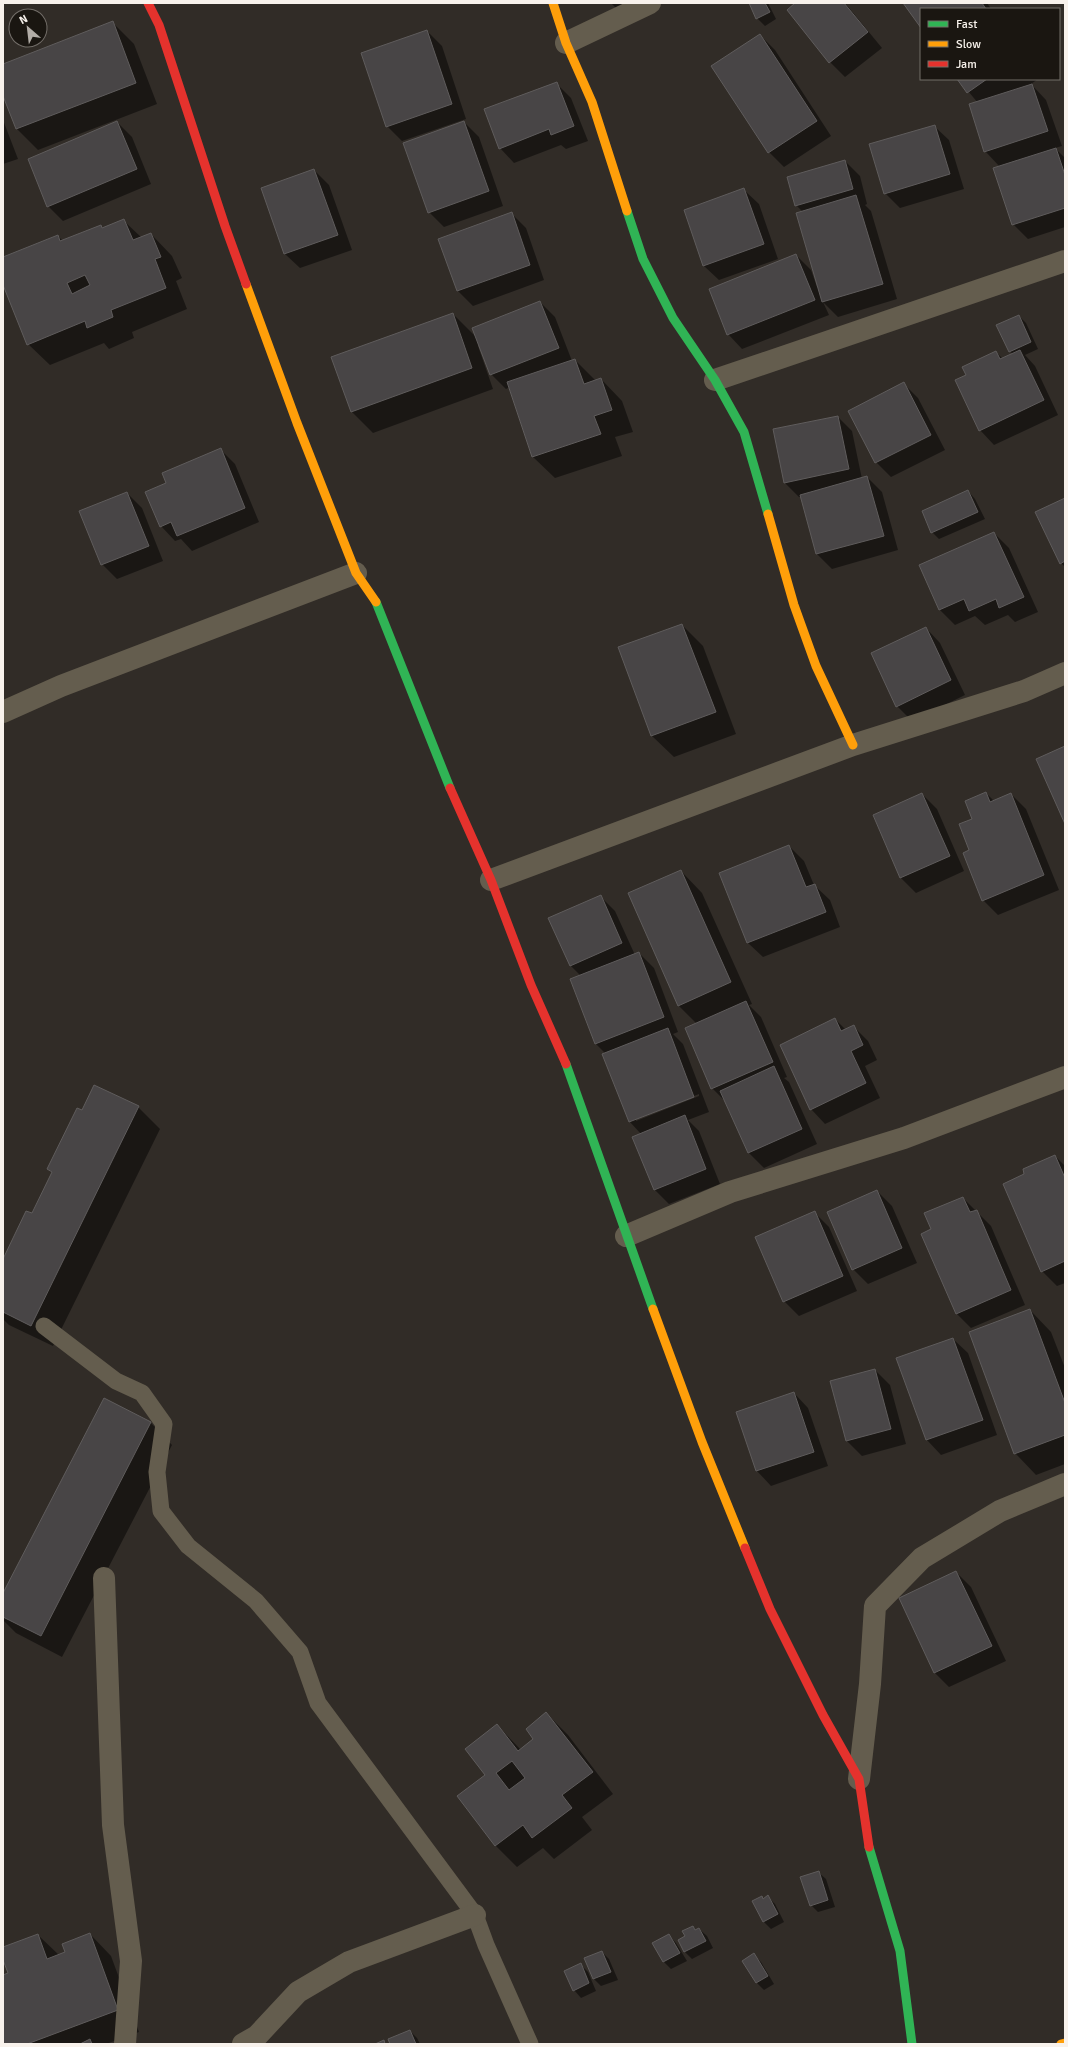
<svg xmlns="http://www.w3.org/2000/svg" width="1068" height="2047" font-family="Signika,sans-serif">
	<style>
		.shadow { fill: #0007; fill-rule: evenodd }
		.building { fill: #484546; stroke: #5f5c5c; fill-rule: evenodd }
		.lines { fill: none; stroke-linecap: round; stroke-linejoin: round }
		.lane { stroke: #645d4e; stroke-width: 17 }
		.street { stroke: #645d4e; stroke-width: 22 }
		.fast { stroke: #30b455; stroke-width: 9 }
		.slow { stroke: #ff9f0a; stroke-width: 9 }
		.jam { stroke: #e5322d; stroke-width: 9 }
	</style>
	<rect width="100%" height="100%" fill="#312c27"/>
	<path class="shadow" d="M611,3H628L616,8Z
		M750,3H768L776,19L765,26L757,18Z
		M796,3H845L882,48L845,77L830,62L788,10Z
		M904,3H987L991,9H921V27Z
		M112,22L134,44L157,104L38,150L17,129L3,93V65Z
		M427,31L442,46L466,119L402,141L387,126Z
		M760,35L775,50L831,136L784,167L769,152Z
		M958,79H1038L1031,84L1046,100L1062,146L1055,148L1065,158V227L1028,239L1013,224L1000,167L985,151L978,103Z
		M556,83L571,98L588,141L566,149L561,145L514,163L500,148Z
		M3,120L18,159L3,164Z
		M117,122L132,137L151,184L63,221L48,206Z
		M464,122L479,137L503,206L444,227L429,212Z
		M934,126L949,140L964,189L900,208L885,193Z
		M845,161L860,176L867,204L865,205L871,211L897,299L838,317L823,302L829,315L742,349L728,334L796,255L811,270L817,287H819L803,212L796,205Z
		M314,170L329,185L352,250L300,268L285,254Z
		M744,190L759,204L778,259L719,280L704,266Z
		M511,213L526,228L544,280L473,306L458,291L439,239Z
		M124,221L142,238L151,234L172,256L182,278L176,281L187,309L132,332L134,338L109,349L104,343L50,365L28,344L3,283V258L58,236L63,241L101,226L104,229Z
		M540,302L555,317L572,361L575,360L596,381L601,379L622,401L633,432L615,437L622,456L555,478L533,457L510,387L506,389L491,374L480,345L478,346L493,389L373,433L351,411L453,314L477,338Z
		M1019,316L1026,323L1038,349L1025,355L1035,366L1058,415L994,445L980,430L967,376L996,352L1003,359L1013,354L1009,351Z
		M903,383L918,398L945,450L891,477L876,462Z
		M838,417L852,431L862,479L867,477L882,492L898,550L832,569L817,554L801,497H799L785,483Z
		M220,449L235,464L259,522L192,551L181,539L175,541L161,526L168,484Z
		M968,491L975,499L985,519L939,539L932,532Z
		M127,493L142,508L163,561L117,579L102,564Z
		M1065,499V567L1061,563Z
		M994,533L1009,548L1038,612L1015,622L1008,615L985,625L975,616L955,625L940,610L920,566Z
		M682,625L703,646L736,734L674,757L652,736Z
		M926,628L940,643L965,695L912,721L897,706Z
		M986,793L994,801L1011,794L1026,809L1059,890L998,915L983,900L974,819Z
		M922,794L937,809L964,871L916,893L901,878L874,815Z
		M789,846L804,861L814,885L830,900L840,927L763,957L748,943L720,873Z
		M681,871L702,893L752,1004L749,1005L761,1017L787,1077L784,1078L789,1082L817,1144L764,1168L749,1153L726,1102L712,1088L697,1024L678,1005Z
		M601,897L615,911L635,955L639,953L654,968L678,1032L673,1034L683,1044L709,1112L688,1120L699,1131L720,1184L669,1204L654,1189L641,1134L630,1122L604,1054L605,1053L596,1044L571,980L581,976L570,965ZM699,1094V1096L636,1121V1119Z
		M835,1019L846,1030L853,1026L868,1041L877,1060L865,1066L880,1098L825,1124L811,1109Z
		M138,1107L160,1129L53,1346L9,1325L3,1319V1261L32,1214L52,1173L48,1169L82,1111Z
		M1055,1156L1065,1166V1283L1057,1286L1042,1271L1026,1174Z
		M877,1191L892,1206L917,1263L868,1284L853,1269Z
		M963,1198L991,1226L1025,1305L971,1328L956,1313L932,1229Z
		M814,1212L829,1227L857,1291L799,1316L784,1301Z
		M1030,1310L1051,1332L1065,1368V1464L1036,1475L1015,1453Z
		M953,1339L968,1353L997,1435L941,1455L927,1440L898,1359Z
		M875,1370L890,1385L906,1444L862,1456L847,1441L831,1382Z
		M794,1393L808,1408L828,1466L771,1486L757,1471L737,1412Z
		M104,1399L151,1423L172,1445L62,1657L16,1633L3,1620V1595Z
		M956,1572L971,1587L1006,1661L949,1687L935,1673Z
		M546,1713L568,1735L613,1794L582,1817L592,1830L554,1859L543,1848L517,1867L496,1846L458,1796L486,1775L497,1725L521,1750L534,1739Z
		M818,1872L826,1879L835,1907L818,1912L811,1905Z
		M762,1897L764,1899L768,1897L775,1904L784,1922L771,1929L764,1922Z
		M693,1927L696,1930L699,1929L707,1936L713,1948L692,1959L685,1952L679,1940L686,1937Z
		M90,1934L111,1956L139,2032L106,2044H3V1976L9,1974L3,1957V1948L38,1935L59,1955L66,1953Z
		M669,1935L676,1943L687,1961L671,1969L664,1962Z
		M602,1952L609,1959L618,1980L601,1986L594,1979L586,1959Z
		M754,1955L761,1962L774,1984L764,1990L757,1983L743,1961Z
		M580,1964L588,1972L596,1991L581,1998L574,1990Z
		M410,2031L417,2038L420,2044H392Z"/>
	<path class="building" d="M749,3H765L770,12L756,19Z
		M795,3H844L868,32L829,63L787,10Z
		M903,3H982L986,9H921V28Z
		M113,21L136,83L16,129L3,96V64Z
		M427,30L452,104L386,127L361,53Z
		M760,34L817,121L768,153L711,66Z
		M957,79H987L967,93Z
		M557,82L574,126L551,135L549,129L499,149L484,109Z
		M1032,84L1048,131L984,152L969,104Z
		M117,121L137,169L47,207L28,159Z
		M464,121L489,191L428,213L403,143Z
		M935,125L950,174L884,194L869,144Z
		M1056,148L1065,175V208L1012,225L993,168Z
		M845,160L853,189L795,206L787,177Z
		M314,169L338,235L284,254L261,188Z
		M744,188L764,244L703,266L684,210Z
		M856,195L883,284L822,302L796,213Z
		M512,212L530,265L457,291L438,239Z
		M124,219L133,240L151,233L161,257L155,259L166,288L111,310L113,317L87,328L85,321L27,345L3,285V257L58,235L60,241L101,225L102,228ZM85,275L90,285L72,294L67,283Z
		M796,254L815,300L727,335L709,289Z
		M540,301L559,348L490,375L472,328Z
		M453,313L472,368L351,412L331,357Z
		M1019,315L1031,342L1009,352L996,325Z
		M1020,350L1044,400L979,431L955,380L966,375L962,367L996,351L1000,359Z
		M575,359L584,384L601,378L612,410L594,416L601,434L532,457L507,382Z
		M904,382L931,435L875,463L848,411Z
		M838,416L849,469L784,483L773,429Z
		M221,448L245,508L177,536L171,522L160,527L145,492L166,483L162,473Z
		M867,476L884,536L816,554L800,495Z
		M968,490L978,512L931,533L922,511Z
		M127,492L149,546L101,565L79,511Z
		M1065,498V561L1060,564L1035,512Z
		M994,532L1024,597L999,608L996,599L969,611L964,599L939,610L919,565Z
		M682,624L716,712L651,736L618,647Z
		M926,627L951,680L896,707L871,653Z
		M1065,746V824L1036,759Z
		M986,792L990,802L1011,793L1044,875L982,901L963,853L969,850L959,824L972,819L965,801Z
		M922,793L950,856L900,878L873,815Z
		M789,845L806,887L815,884L826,912L747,943L719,873Z
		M681,870L731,982L678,1006L628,893Z
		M601,895L622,943L570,966L548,918Z
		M639,952L664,1017L595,1044L570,979Z
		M746,1001L773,1062L711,1089L685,1028Z
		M835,1018L841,1031L854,1025L863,1045L851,1051L866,1083L810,1110L780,1045Z
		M668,1028L694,1097L629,1122L602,1054Z
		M774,1066L802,1129L748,1153L720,1091Z
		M94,1085L139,1106L31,1326L3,1312V1259L26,1211L32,1213L52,1172L47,1169L77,1108L82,1110Z
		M685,1115L706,1169L654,1190L632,1137Z
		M1055,1155L1065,1178V1261L1041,1272L1003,1184L1024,1174L1023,1169Z
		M877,1190L902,1248L852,1270L827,1212Z
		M963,1197L970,1212L977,1210L1011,1290L956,1314L921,1234L931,1229L924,1213Z
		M815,1211L843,1276L783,1302L755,1237Z
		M1030,1309L1065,1403V1435L1014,1454L969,1332Z
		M953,1338L983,1420L926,1440L896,1358Z
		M875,1369L891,1429L846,1441L830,1381Z
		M794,1392L814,1452L756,1471L736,1412Z
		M104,1398L151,1422L41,1636L3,1617V1593Z
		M956,1571L992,1646L934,1673L899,1598Z
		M546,1712L593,1772L562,1795L572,1808L532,1838L523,1825L495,1846L457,1796L485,1775L465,1749L497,1724L518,1751L533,1739L526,1729ZM512,1761L525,1778L509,1790L496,1773Z
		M819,1871L828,1900L810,1906L800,1877Z
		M768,1895L778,1914L763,1922L752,1901L762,1896L763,1899Z
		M693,1926L695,1930L699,1928L706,1941L684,1952L678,1940L685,1936L682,1931Z
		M90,1933L118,2010L27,2044H3V1975L8,1973L3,1960V1947L38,1934L47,1959L65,1952L62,1944Z
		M669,1934L680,1953L663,1962L652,1943Z
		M602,1951L611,1972L593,1979L584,1958Z
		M754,1953L768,1976L756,1983L742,1961Z
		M581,1963L589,1983L573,1991L564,1971Z
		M410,2030L416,2044H390L388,2039Z
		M90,2039L92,2044H80Z
		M384,2040L385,2044H375Z"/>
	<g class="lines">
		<path class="lane" d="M44,1326L116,1381L142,1393L164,1424L157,1472L161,1511L188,1546L256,1601L300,1652L318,1703L475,1915L486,1945L530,2044"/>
		<path class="street" d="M566,43L650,3
			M715,380L1065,261
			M3,712L61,686L356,573
			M491,880L853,745L1024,691L1065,673
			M626,1236L730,1192L904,1138L1065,1077
			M104,1578L113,1825L131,1961L125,2044
			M859,1779L870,1684L875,1606L922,1558L1000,1511L1065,1484
			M243,2044L257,2036L298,1992L349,1962L475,1915"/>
		<path class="fast" d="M627,211L643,259L673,318L715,380L744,432L768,514
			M376,602L450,788
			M566,1064L653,1309
			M869,1847L900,1951L912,2044"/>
		<path class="slow" d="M553,3L566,43L592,102L627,211
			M246,284L297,423L356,573L376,602
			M768,514L794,605L816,666L853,745
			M653,1309L702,1442L745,1548
			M1061,2044L1065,2043"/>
		<path class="jam" d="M148,3L159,25L225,226L246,284
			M450,788L491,880L531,985L566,1064
			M745,1548L770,1609L823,1715L859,1779L869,1847"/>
	</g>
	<rect width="1068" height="2047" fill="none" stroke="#f8f2ec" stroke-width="8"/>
	<rect x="920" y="8" width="140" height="72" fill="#1a1611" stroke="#736e69"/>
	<rect x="928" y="21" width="20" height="6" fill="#30b455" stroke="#736e69"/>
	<text x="956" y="28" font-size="12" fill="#f8f2ec">Fast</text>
	<rect x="928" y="41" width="20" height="6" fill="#ff9f0a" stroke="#736e69"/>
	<text x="956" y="48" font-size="12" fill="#f8f2ec">Slow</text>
	<rect x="928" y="61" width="20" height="6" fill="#e5322d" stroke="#736e69"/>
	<text x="956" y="68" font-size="12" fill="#f8f2ec">Jam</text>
	<g transform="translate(28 28) rotate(332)"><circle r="19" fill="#1a1611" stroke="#736e69"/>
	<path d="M0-3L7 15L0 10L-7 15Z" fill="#b2ada7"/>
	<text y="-6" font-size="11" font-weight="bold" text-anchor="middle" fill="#f8f2ec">N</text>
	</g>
</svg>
